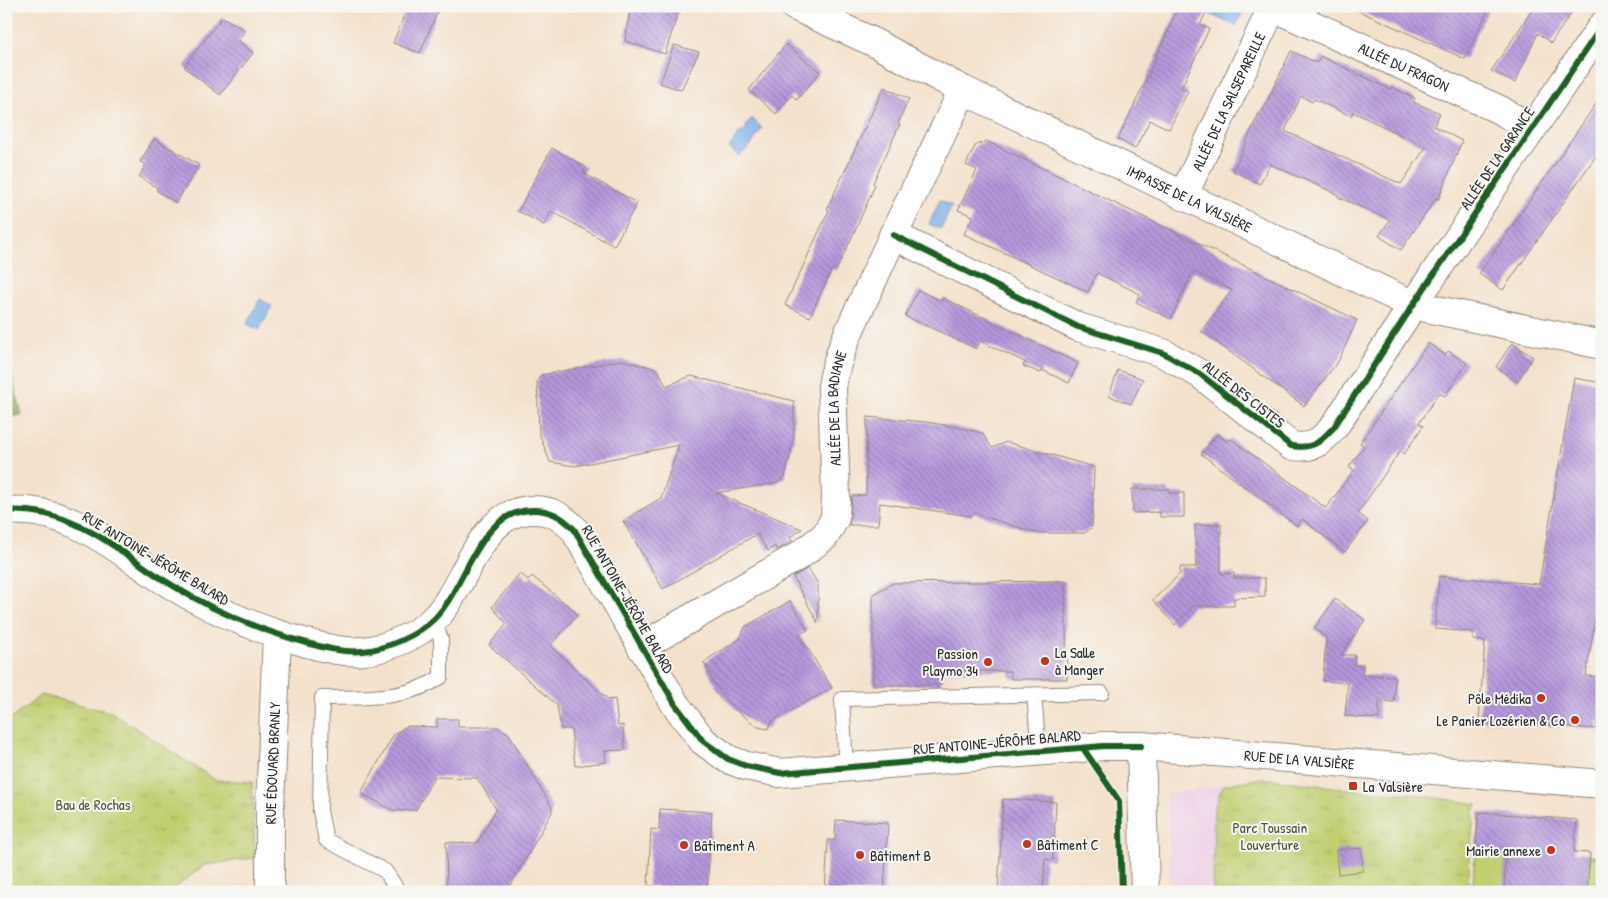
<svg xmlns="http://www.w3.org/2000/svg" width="1608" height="898" font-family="'Patrick Hand',sans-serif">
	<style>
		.built { fill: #efd0e6 }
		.grass { fill: url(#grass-tufts); stroke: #767d4e }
		.forest { fill: url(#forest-firs); stroke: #626e47 }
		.garden { fill: #c1cf71; stroke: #767d4e }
		.water { fill: #7eb1eb; stroke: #546e8b }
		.building { fill: url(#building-back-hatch); fill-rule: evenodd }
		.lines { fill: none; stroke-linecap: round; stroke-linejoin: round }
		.service-casing { stroke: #90867b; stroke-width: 16 }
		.minor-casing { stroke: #90867b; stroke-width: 30 }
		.service { stroke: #fff; stroke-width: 14 }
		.minor { stroke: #fff; stroke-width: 28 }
		.cycleway-casing { stroke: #f6f6f2; stroke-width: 9 }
		.cycleway { stroke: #1b5e20; stroke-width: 6 }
		.poi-dot { fill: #c8321e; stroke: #f6f6f2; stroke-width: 2 }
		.labels { text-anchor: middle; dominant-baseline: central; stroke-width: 4; stroke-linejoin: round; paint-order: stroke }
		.street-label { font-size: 15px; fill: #2b2b2b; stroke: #f6f6f2 }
		.poi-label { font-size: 15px; fill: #2b2b2b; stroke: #f6f6f2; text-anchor: start }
		.park-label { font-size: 15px; fill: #50543c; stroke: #f6f6f2 }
	</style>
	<defs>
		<pattern id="grass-tufts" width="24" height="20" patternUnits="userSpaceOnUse" patternTransform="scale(1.25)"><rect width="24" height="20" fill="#c1cf71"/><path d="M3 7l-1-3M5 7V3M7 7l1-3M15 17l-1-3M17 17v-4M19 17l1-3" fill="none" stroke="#a6b262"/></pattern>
		<pattern id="forest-firs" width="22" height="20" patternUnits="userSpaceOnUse" patternTransform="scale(1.25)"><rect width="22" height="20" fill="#98b263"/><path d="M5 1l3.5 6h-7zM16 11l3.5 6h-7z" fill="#7c9152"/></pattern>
		<pattern id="building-back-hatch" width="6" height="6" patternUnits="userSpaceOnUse" patternTransform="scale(1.25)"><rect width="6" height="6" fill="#b597dc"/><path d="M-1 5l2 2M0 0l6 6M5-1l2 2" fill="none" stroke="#937bb3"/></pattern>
	</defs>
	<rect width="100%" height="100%" fill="#f6f6f2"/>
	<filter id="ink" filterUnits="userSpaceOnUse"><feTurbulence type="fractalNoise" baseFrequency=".02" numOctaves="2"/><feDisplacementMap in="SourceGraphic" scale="10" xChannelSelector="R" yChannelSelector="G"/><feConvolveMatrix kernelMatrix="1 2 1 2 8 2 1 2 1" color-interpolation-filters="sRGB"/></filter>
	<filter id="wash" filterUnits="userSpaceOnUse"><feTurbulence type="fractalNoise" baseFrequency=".0096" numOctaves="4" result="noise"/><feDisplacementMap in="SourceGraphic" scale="20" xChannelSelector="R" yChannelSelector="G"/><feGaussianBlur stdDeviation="1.12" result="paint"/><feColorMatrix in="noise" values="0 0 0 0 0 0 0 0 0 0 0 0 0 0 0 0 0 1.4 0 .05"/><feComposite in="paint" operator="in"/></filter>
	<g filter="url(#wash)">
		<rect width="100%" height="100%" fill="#f4e1cb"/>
		<path class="built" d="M1223,785L1214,809L1212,892H1171L1166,794Z"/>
		<path class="grass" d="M41,695L113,713L215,780L252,782L255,858L204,865L170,892H6V723Z
			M1262,778L1364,791L1410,794L1477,804L1474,812L1468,883L1474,892H1213L1214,809L1223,785Z
			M1590,856L1600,857C1605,868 1601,881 1599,892H1587Z"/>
		<path class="forest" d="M6,353L22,415L6,417Z"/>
		<path class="garden" d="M1475,854L1506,856L1504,887L1473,884Z"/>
		<path class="water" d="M1213,6H1226L1242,13L1236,26L1209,14Z
			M752,118L762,128L752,144L740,156L729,147L739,134L747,128L746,126Z
			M940,200L952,206L941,229L929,224Z
			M260,299L272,306L259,330L247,324Z"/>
		<g id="blocks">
			<path class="building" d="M408,6H440L420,53L393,43Z
				M631,6H680L665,54L625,41Z
				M1179,6H1209L1200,25L1209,29L1181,88L1188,91L1169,129L1150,120L1135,149L1118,139L1156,59H1155Z
				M1348,6H1490L1465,59Z
				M1535,6H1576L1551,43L1538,33L1515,83L1491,71Z
				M222,17L245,30L238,41L253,53L220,95L184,67Z
				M786,44L820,72L797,100L792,95L776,114L749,90Z
				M674,45L699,52L681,90L660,83Z
				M1291,51L1317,63L1320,56L1390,89L1391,87L1415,98L1413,102L1440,113L1434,126L1462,141L1438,199L1436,198L1401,250L1379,236L1390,220L1338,197L1339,195L1270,164L1260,184L1233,171L1260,111L1262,112ZM1301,96L1312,102L1314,99L1351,116L1353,112L1426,147L1401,184L1285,131Z
				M884,87L909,99L898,123L900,124L873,183L875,185L854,233L836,271L832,269L810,317L785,305L829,210L827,209Z
				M1602,95V147L1503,290L1479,274Z
				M154,139L199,165L176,203L156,190L158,188L139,177L146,164L140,162Z
				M986,141L1357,320L1339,360L1304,406L1201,331L1232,290L1193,271L1171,319L1136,302L1140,294L1097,273L1088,292L964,234L973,216L958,210L977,170L966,165L975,146Z
				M552,148L586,167L583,173L637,203L614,246L551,211L544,225L518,211Z
				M918,290L942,301L943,298L1078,363L1069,383L1042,370L1041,373L1023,366L1025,362L980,341L977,349L905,316Z
				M1428,343L1445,355L1448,351L1467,363L1445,396L1439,393L1419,423L1423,426L1404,454L1400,451L1358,513L1368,521L1345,552L1302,519L1297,526L1201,454L1217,434L1228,442L1231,439L1326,508L1354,470L1349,467L1364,446L1360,443Z
				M1512,343L1533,357L1517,382L1496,367Z
				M622,360L658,369L666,386L691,376L794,401V437L785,477L777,483L716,493L802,529L790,537L792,541L777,550L775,546L768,551L757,534L663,589L623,521L661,498L679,445L575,466L550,462L539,433L537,381L541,375Z
				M1118,370L1143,379L1131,404L1109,396Z
				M1574,378L1602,383V576L1586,676L1602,677V721H1597V729L1479,720L1485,641L1473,640V632L1435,629L1439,576L1539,584Z
				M867,417L926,422L957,427L982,433L992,448L1006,442L1094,467L1092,527L1085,533H1036L973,513L971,516L880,503L878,525H849L852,496L866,495Z
				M1132,489H1169V493H1184V517H1160V512L1133,513Z
				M1221,524V574L1234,573V578H1265V597L1234,598V606H1193L1175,625L1153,600L1180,574V567H1196L1195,525Z
				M808,568L818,584V623L793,577Z
				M520,573L528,580L532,576L578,614L550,646L609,700L615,699L618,726L623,725L625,750L605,751L606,762L575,766L571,729H561L557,705L489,645L507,624L492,607Z
				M1065,581L1067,679H1011L1010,671H942L941,685H873V594L893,583Z
				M1335,599L1365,620L1341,655H1355L1354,665H1363L1362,675L1395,676L1394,702L1379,701V719L1345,716L1348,683L1323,681L1326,637L1314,629Z
				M790,601L808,630L799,634L832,688L772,721L768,729L758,727L733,708L717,688L704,663L711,657L740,639L745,627Z
				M437,719H458V727H498L509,734L552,808V812L507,892H447L446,842L477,843L496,809L477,778L434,777L416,810L394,811L361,793L394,734L407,726L437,727Z
				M1003,799L1056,802L1053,860L1045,859L1043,892H998Z
				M660,809L712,812L707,892H655L656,886H648L651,829L659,830Z
				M1479,812L1577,820L1574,852L1590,853L1587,892H1561L1504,887L1506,856L1475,854Z
				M836,820L888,823L884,892H825L828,840H835Z
				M1361,848L1363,871L1338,874L1336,850Z"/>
		</g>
	</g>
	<g filter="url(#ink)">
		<use href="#blocks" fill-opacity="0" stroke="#90867b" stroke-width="1"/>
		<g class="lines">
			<g class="service-casing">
				<path id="service" d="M1034,695L1039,752
					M846,767L842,699L1102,693
					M399,892L385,871L326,840L320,811L322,698C364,697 405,701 441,677V639L434,620"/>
			</g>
			<g class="minor-casing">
				<g id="minor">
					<path id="s1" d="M794,6L871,41L963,90L1413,305L1602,345"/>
					<path id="s2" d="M1273,7L1500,110L1532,129"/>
					<path id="s3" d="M1183,196L1273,6"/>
					<path d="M893,235L1078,327L1163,353L1200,374L1291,446C1314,449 1319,443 1334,427L1413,305L1602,26"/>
					<path d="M6,511C69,506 114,547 162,579C207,608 255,629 307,643C325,648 344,653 363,651C386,649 417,636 434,619C467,587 478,509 534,510C551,510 562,517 574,529L675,704L703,741L728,759L746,766L780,773L1104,746H1141"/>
					<path id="s4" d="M641,647L800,555L825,536L835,518L836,497L832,387C837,351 856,317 871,284C900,219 932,155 963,90"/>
					<path id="s5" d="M270,892V808L277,635"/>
					<path id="s6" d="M1145,892L1141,746L1602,784"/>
				</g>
			</g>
			<use href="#service" class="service"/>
			<use href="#minor" class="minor"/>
			<g class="cycleway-casing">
				<path id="cycleway" d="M893,235L1078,327L1163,353L1200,374L1291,446C1314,449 1319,443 1334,427L1413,305L1602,26
					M6,511C69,506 114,547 162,579C207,608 255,629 307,643C325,648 344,653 363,651C386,649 417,636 434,619C467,587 478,509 534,510C551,510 562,517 574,529L675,704L703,741L728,759L746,766L780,773L1104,746H1141
					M1083,748L1119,801L1122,892"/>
			</g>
			<use href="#cycleway" class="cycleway"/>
		</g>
	</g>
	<g class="poi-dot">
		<circle cx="1045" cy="661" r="5"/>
		<circle cx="988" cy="662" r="5"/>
		<circle cx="1541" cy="698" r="5"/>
		<circle cx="1575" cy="720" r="5"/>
		<rect x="1348" y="781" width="10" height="10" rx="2.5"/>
		<circle cx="1027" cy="844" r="5"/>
		<circle cx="684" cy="845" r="5"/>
		<circle cx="1551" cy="850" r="5"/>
		<circle cx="860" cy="855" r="5"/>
	</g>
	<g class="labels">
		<g class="street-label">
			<text stroke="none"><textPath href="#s2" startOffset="144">ALLÉE DU FRAGON</textPath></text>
			<text stroke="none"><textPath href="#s3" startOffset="105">ALLÉE DE LA SALSEPAREILLE</textPath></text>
			<text transform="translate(1497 158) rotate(-56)">ALLÉE DE LA GARANCE</text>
			<text stroke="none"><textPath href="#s1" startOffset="440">IMPASSE DE LA VALSIÈRE</textPath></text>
			<text transform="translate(1244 394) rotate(38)">ALLÉE DES CISTES</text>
			<text stroke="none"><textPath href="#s4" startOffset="346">ALLÉE DE LA BADIANE</textPath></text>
			<text transform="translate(156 558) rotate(31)">RUE ANTOINE-JÉRÔME BALARD</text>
			<text transform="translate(628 599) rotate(60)">RUE ANTOINE-JÉRÔME BALARD</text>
			<text transform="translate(997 742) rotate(-5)">RUE ANTOINE-JÉRÔME BALARD</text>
			<text stroke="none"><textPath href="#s6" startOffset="305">RUE DE LA VALSIÈRE</textPath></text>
			<text stroke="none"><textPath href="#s5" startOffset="129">RUE ÉDOUARD BRANLY</textPath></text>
		</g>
		<g class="poi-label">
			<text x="1055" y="652">La Salle<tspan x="1055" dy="17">à Manger</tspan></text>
			<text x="978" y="653" text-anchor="end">Passion<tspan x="978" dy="17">Playmo 34</tspan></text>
			<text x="1531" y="698" text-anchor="end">Pôle Médika</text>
			<text x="1565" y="720" text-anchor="end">Le Panier Lozérien &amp; Co</text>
			<text x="1363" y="786">La Valsière</text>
			<text x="1037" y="844">Bâtiment C</text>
			<text x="694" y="845">Bâtiment A</text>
			<text x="1541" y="850" text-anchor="end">Mairie annexe</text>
			<text x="870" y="855">Bâtiment B</text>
		</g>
		<g class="park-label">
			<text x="93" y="804">Bau de Rochas</text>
			<text x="1270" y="827">Parc Toussain<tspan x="1270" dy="17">Louverture</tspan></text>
		</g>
	</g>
	<rect width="1608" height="898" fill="none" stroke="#f6f6f2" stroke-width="25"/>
</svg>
